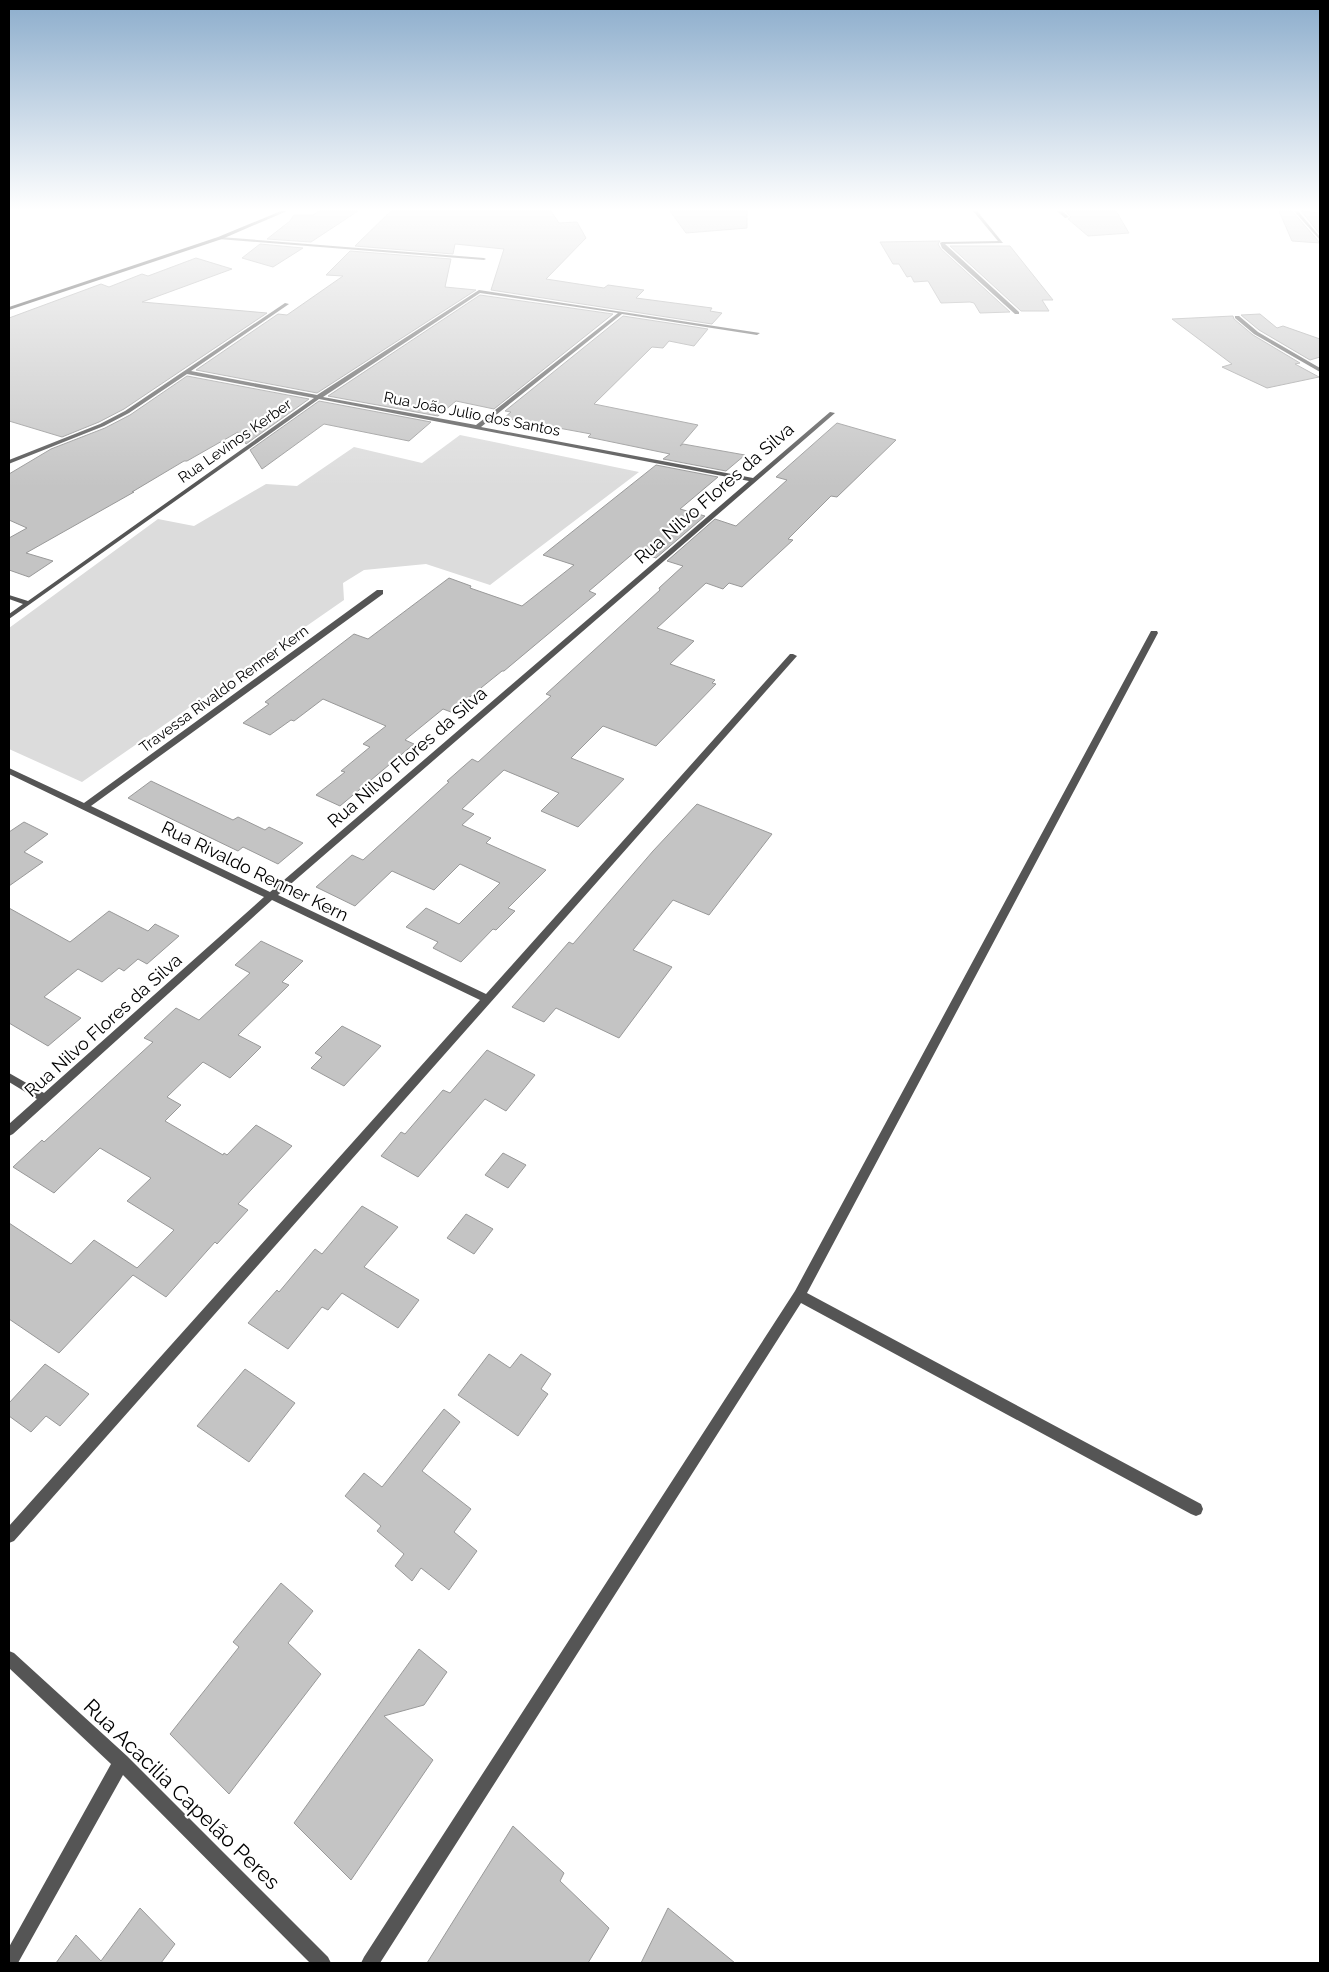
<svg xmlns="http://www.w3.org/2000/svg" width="1329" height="1972" font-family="Raleway,sans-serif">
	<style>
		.green { fill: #dcdcdc }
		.building { fill: #c4c4c4; stroke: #999 }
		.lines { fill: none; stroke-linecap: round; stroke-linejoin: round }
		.street { fill: #555; fill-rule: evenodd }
		.secondary { fill: #222; fill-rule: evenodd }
		.labels { text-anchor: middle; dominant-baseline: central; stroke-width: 4.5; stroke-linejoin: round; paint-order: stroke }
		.far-street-label { font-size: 15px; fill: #000; stroke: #fff }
		.street-label { font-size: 18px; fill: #000; stroke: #fff }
		.near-street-label { font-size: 21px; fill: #000; stroke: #fff }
	</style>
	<rect width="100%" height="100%" fill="#fff"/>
	<path class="green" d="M460,435L639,472L490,585L426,564L364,570L343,583L344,600L82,782L9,749V628L158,519L194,526L266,484L297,486L354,447L422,463Z"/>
	<path class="building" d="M319,211H358L311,242L267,239L290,221L294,215H313Z
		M391,211H551L559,223L577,222L586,238L546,279L604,288L608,285L644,290L636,298L712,308L710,311L722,313L712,324L491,290L504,249L455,244L453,254L355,246Z
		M670,211H747V228L686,233Z
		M1065,211H1116L1129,233L1088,236L1068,219L1071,217Z
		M1279,211H1292L1320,243L1292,241Z
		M1301,211L1320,213V234Z
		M940,241L938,244L941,249L1010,312L980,313L974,303L970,302L941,303L928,281L914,282L911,276L907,277L899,264H893L880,242Z
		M260,244L303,248L273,267L242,258Z
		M950,246H1010L1053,300H1042L1049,311H1021Z
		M350,251L451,259L445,287L476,290L317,393L196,370L278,314L287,315L343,276L326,275Z
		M196,258L232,269L142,302L267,313L124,409L99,422L62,437L9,421V318L101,284L109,287L142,274L148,276Z
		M480,295L613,314L494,409L456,401L438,416L328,396Z
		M1260,314L1277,328L1283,326L1320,339V357L1310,360L1259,330L1241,315Z
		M623,316L708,329L694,346L669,341L663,348L652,347L594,404L698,425L680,446L683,444L745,455L726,471L663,459L670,454L588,437L591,434L504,418L511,412L505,411Z
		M1233,316L1234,319L1253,335L1300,363L1295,364L1319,377L1267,388L1222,367L1232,364L1172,319Z
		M187,376L309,399L246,444L238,432L187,461H184L132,492H134L26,553L53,561L29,577L9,570V538L27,528L9,520V474L51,449L105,428L130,415Z
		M319,401L431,422L409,441L324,424L262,469L250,450Z
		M837,423L896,440L837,497L831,496L788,539L793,540L742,587L729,583L723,589L706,583L657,628L694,641L670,664L715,680L712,683L716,684L656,746L603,726L571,758L624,779L578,827L541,811L559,793L504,770L462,809L474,814L462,825L491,838L486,843L546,870L508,908L515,911L496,930L493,929L461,962L433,948L438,942L406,927L426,908L459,924L500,883L460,864L434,890L392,871L355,906L316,887L352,855L363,860L449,782L447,781L472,759L478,762L511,732L551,696L546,694L660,590L659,588L683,566L667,561L715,519L736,526L787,480L776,477Z
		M656,465L718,477L680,509L705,516L656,558L636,551L589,591L596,594L504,671H502L451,712L443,709L405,740L414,744L340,806L316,795L345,772L341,771L370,747L363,744L386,726L323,699L294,721L291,720L270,735L243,723L269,704L265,702L354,634L368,639L449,578L471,586L470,588L522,606L574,565L543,555Z
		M151,781L233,820L238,817L265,830L269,827L303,843L278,864L243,847L238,851L128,798Z
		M697,804L772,834L709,915L673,900L633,950L672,967L619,1038L556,1008L544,1022L512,1007L569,942L573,944L653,851Z
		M24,822L48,834L24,852L43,862L9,886V832Z
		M9,908L70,942L109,911L148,931L155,924L179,936L147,964L138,959L124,971L119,968L102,982L78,969L44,997L81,1018L48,1046L9,1023Z
		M261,941L303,961L282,982L289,985L238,1035L261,1047L230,1078L203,1062L167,1097L181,1105L165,1121L223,1155L224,1153L227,1155L256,1125L292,1146L238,1204L248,1210L217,1244L215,1242L166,1297L133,1275L59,1353L9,1319V1223L71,1264L94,1240L137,1268L174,1230L127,1201L151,1178L100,1148L54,1193L13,1167L42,1140L44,1142L153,1042L144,1038L176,1008L199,1020L250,973L235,965Z
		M342,1026L381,1046L344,1086L311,1068L322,1057L315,1053Z
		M487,1050L535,1075L506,1111L485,1099L418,1177L381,1156L401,1132L405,1134L443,1090L450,1093Z
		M503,1153L526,1165L508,1188L485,1175Z
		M362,1206L398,1227L364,1267L419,1300L398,1328L342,1293L328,1310L322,1307L288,1349L248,1323L277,1290L279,1292L315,1249L322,1254Z
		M466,1214L493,1229L474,1254L447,1238Z
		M489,1354L510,1368L521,1354L551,1374L541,1389L548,1394L518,1436L458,1395Z
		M45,1364L89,1394L60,1426L46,1416L31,1432L9,1416V1403Z
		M245,1369L295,1403L249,1462L197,1426Z
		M444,1409L460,1422L422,1471L471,1509L454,1532L477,1551L449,1590L421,1568L412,1581L395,1566L404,1554L377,1531L381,1526L345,1496L364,1473L382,1487Z
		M281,1583L313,1611L288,1643L321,1674L229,1794L170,1734L239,1647L233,1642Z
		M419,1649L447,1672L424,1705L384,1716L433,1760L351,1880L294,1823Z
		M513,1826L564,1873L560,1881L609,1928L588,1963H427Z
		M140,1908L175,1944L161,1963H56L76,1935L101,1961Z
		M668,1908L735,1963H641Z"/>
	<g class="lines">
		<path class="street" d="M973,211H977L1003,243L945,244L1019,312V314H1015L942,248L940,243L942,242L998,241Z
			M1057,211H1062L1069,217L1065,218Z
			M1294,211H1298L1320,237V240Z
			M220,237L484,258L486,259L484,260L218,239Z
			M479,290L760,333L757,335L622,314L481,427L753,478L830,412L835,413L278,895L486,994L790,654H793L797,656L14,1541L9,1543V1526L480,1000L272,900L13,1134L9,1136V1124L37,1099L9,1082V1073L44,1093L264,897L9,774V768L84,803L377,590H383V594L91,806L270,892L749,481L319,399L9,619V614L23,604L9,599V595L28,601L314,398L187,374L129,413L104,426L11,463L9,464V460L100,424L125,411L285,303L289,304L191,371L317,395ZM480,293L618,313L476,425L323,397Z
			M1235,316H1239L1258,332L1320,368V372L1254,334L1235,318Z
			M1151,631H1157L1158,633L807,1293L1201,1504L1203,1509L1201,1514L1196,1516L1191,1514L801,1303L380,1963H361L364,1957L795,1291Z
			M9,1651L14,1653L127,1756L328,1957L331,1963H310L123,1775L18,1963H9V1947L111,1764L9,1668Z"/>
		<path class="secondary" d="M281,211H287L222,239L9,310V307L218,237Z"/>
	</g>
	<linearGradient id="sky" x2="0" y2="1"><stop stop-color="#8cadcc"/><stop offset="0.43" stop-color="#fff"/><stop offset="1" stop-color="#fff" stop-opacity="0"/></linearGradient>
	<rect width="1329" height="487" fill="url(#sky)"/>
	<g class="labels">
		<g class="far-street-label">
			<text transform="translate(472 414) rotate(11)">Rua João Julio dos Santos</text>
			<text transform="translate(235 441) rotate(-35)">Rua Levinos Kerber</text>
			<text transform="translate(224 689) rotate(-36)">Travessa Rivaldo Renner Kern</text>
		</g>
		<g class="street-label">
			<text transform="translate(714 493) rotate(-41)">Rua Nilvo Flores da Silva</text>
			<text transform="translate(407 757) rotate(-41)">Rua Nilvo Flores da Silva</text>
			<text transform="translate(255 871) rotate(26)">Rua Rivaldo Renner Kern</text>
			<text transform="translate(103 1025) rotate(-42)">Rua Nilvo Flores da Silva</text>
		</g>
		<g class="near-street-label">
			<text transform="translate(182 1794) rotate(44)">Rua Acacilia Capelão Peres</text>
		</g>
	</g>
	<rect width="1329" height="1972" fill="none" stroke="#000000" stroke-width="20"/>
</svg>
